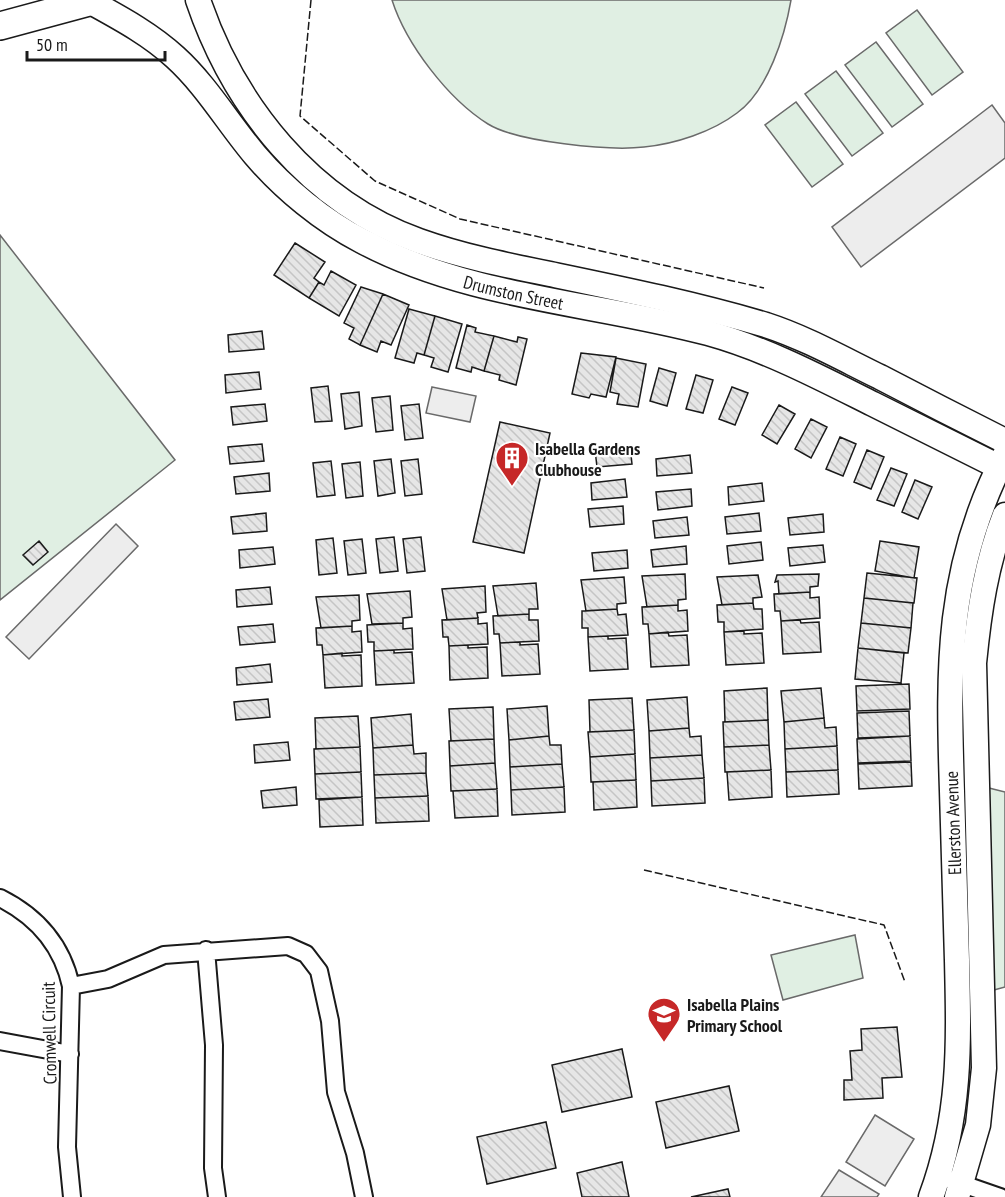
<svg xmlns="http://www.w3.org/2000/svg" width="1005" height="1197" font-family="'PT Sans Narrow',sans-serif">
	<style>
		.park { fill: #e0efe3; stroke: #6a6a6a; stroke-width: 1.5 }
		.parking { fill: #ededed; stroke: #6a6a6a; stroke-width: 1.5 }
		.building { fill: url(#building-back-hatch); stroke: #1a1a1a; stroke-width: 1.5 }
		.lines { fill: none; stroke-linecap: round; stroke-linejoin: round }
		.street-casing { stroke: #1a1a1a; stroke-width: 20 }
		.secondary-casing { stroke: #1a1a1a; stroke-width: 27 }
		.primary-casing { stroke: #1a1a1a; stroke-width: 30 }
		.street { stroke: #fff; stroke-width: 16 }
		.secondary { stroke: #fff; stroke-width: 24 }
		.primary { stroke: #fff; stroke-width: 27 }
		.fence { stroke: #1a1a1a; stroke-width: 1.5; stroke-dasharray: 8 3; stroke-linecap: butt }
		.labels { text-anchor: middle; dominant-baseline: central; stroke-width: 4.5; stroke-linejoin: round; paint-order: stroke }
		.street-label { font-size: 18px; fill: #1a1a1a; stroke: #fff }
		.poi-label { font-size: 18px; font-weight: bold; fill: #1a1a1a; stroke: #fff; text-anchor: start }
	</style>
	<defs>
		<pattern id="building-back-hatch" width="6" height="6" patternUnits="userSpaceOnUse" patternTransform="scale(1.5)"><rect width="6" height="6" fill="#e6e6e6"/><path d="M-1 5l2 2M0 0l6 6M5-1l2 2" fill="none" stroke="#c5c5c5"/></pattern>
	</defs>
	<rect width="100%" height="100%" fill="#fff"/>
	<path class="park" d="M392,0H791C785,35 768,91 737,113C712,132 675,144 644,147C610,151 517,142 488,124C448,99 406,44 392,0Z
		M917,10L963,72L932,95L886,33Z
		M876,42L923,104L892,127L845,65Z
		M836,71L883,133L852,156L805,94Z
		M796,102L843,164L812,187L765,125Z
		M0,235L175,460L0,600Z
		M989,788L1005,792V987L994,990Z
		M855,935L863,978L783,1000L771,955Z"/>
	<path class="parking" d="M992,105L1005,123V158L861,267L832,227Z
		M432,387L476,396L470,422L426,413Z
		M116,524L138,546L29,659L6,637Z
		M875,1115L914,1139L885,1186L846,1162Z
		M839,1170L879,1194L877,1197H821Z"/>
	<path class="building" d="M295,243L325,262L314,278L319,282L309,298L274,275Z
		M331,271L356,285L339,316L309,298L319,282L324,285Z
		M361,287L383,294L360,345L349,339L354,328L344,323Z
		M383,294L409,305L391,345L381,341L377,352L360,345Z
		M409,309L435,316L424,355L417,353L414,363L395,358Z
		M435,316L462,324L448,372L431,367L434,358L424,355Z
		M467,325L476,328L475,332L494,336L484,371L472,367L471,372L456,368Z
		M262,331L264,349L229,352L228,335Z
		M494,336L517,342L518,337L527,339L516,385L499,380L500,375L484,371Z
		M581,353L616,357L606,397L591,394L589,398L572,394Z
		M616,358L646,364L638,407L617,404L619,394L610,392Z
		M659,368L676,373L667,406L650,401Z
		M259,372L261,389L226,393L225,375Z
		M696,375L713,380L703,413L686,409Z
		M328,386L332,421L315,422L311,388Z
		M732,387L748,393L735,425L719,419Z
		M359,392L362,426L345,429L341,394Z
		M390,396L393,430L376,432L372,398Z
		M265,404L267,421L233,425L231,407Z
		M419,404L423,438L405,440L401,406Z
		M779,405L795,414L777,444L762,435Z
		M811,419L827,427L811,458L795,449Z
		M500,422L550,433L524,553L473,542Z
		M840,437L856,444L843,476L826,469Z
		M262,444L264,461L230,464L228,447Z
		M630,446L632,464L597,467L595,450Z
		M867,450L884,457L871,489L854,482Z
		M690,455L692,473L657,476L656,459Z
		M391,459L395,493L378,496L374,461Z
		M418,459L422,494L405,496L401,461Z
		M331,461L335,495L317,497L313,463Z
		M360,462L363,496L346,498L342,464Z
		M891,468L907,474L894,506L877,500Z
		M269,473L270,491L236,494L234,477Z
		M625,479L627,497L592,500L591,483Z
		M915,480L932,487L918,519L902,512Z
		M762,483L764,501L729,505L728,487Z
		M691,489L692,506L658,510L656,492Z
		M623,506L624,524L590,527L588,509Z
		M266,513L267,531L233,534L231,517Z
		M759,513L761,531L727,534L725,517Z
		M823,514L824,532L790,535L788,518Z
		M687,517L689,535L655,538L653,521Z
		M394,537L398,571L380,573L376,539Z
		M421,537L425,571L407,573L403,539Z
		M333,538L337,573L319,575L316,540Z
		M362,539L366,573L348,575L344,541Z
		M39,541L48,552L33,565L23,555Z
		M880,541L919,547L914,578L875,571Z
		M761,542L763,560L729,564L727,546Z
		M823,545L825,562L790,566L788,548Z
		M686,546L687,564L653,567L651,550Z
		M273,547L275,564L240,568L239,550Z
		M627,550L628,568L594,571L592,553Z
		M867,573L917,578L914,603L864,598Z
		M685,574L686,599L678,600V605L647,607L642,576Z
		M819,574L818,586L810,587V592L779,594L778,581L775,582L777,575Z
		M758,575L762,597L753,598V603L722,605L717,577Z
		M624,577L626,603L617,604V609L586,611L581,580Z
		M536,583L538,609H529V614L498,616L493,586Z
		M485,586L486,612L477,613L478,618L447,620L442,589Z
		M270,587L272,604L237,607L236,590Z
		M410,591L412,617L403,618V623L372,624L367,594Z
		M810,592V598L819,597L820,618L781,621L780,611H775L774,594Z
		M359,595L360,620L352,621V626L321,628L316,597Z
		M864,598L913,603L911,628L861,623Z
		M753,603L754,609H762L763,629L724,632V622H718L717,605Z
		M678,605V611L687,610L688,631L649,634L648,624H643L642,607Z
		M617,609L618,615L626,614L628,635L588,637V628H582V611Z
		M529,614V620H538L539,641L500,643L499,634H494L493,616Z
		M478,618V624L487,623L488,644L449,646L448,637H443L442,620Z
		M800,620L801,623L819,622L821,652L783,654L781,621Z
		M403,623V629L412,628L413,649L374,651V642H368L367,625Z
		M861,623L911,628L908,653L858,648Z
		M273,624L275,642L240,645L238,627Z
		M352,626V632L361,631L362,652L323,655L322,645H317L316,628Z
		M744,631V634L762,633L764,663L726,665L724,632Z
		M668,632L669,636L687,635L689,665L651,667L649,634Z
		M608,636V639L626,638L628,669L590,671L588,637Z
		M520,642V645L538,644L540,674L502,676L500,643Z
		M468,645V648L487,647L488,678L450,680L449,646Z
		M858,648L904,653L901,683L855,679Z
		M394,650V653L412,652L414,683L376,685L374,651Z
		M342,653V656L361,655L362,686L325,688L323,655Z
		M270,664L272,682L237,685L236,668Z
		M909,684L910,709L857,711L856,686Z
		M767,688L768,720L725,722L724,691Z
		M821,688L824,718L784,722L781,691Z
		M687,697L689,728L649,731L647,700Z
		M632,698L634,730L590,732L589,700Z
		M268,699L270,717L236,720L234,702Z
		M547,706L549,736L509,740L507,709Z
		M493,707L494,739L451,741L449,709Z
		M909,711L910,736L858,738L857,713Z
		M411,714L413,745L373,748L371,718Z
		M358,716L360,747L316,749L315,718Z
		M824,718L825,728L836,727L837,746L785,749L784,722Z
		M768,720L769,745L724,747L723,722Z
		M689,728L690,737L701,736L702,755L650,758L649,731Z
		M634,730L635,754L590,757L588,732Z
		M549,736L550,745H561L562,764L510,767L509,740Z
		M910,736L911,761L858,763L857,739Z
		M494,739L495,763L450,766L449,741Z
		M288,742L290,760L255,763L254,745Z
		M413,745L414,754L426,753V773L374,775L373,748Z
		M769,745L771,770L725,772L724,747Z
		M837,746L838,770L786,772L785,749Z
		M360,747L361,772L315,774L314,749Z
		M635,754L636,780L591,782L590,757Z
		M702,755L704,778L651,781L650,758Z
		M911,762L912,786L859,789L858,764Z
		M495,763L497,789L451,791L450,766Z
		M562,764L564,787L511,790L510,767Z
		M771,770L772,797L729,800L727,772Z
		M838,770L839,794L787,797L786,772Z
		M361,772L362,797L316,799L315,774Z
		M426,773L428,796L375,798L374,775Z
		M704,778L705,803L652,806L651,781Z
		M636,780L637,807L594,810L593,782Z
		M296,787L297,805L263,808L261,791Z
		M564,787L565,812L512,815L511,790Z
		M497,789L498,816L455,818L453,791Z
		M428,796L429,821L376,823L375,798Z
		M362,797L363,825L320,827L319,800Z
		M897,1027L902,1077L882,1078L883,1098L844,1100V1080H852L850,1051L862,1050L861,1029Z
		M622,1049L632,1097L562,1112L552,1065Z
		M729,1086L739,1131L666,1148L656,1102Z
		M546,1122L556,1168L487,1184L477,1137Z
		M622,1162L629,1197H582L577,1173Z
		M728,1189L730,1197H691Z"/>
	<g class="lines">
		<g class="street-casing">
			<path id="street" d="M0,898C38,917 62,945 71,986L67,1147L72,1197
				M206,950L214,1045L213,1168L217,1197
				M71,986L108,979L164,955L288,946L306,954L319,971L330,1021L336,1092L355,1153L364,1197
				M0,1041L70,1054
				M951,1180L1000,1197"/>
		</g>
		<g class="secondary-casing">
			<g id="secondary">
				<path d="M198,0C234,106 310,202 419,241C461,256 505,265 550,274C622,289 695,304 766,325C806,338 843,359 880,377C922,399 963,420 1005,441"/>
				<path id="s1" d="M91,2C120,18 150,34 175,57C206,85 228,123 255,155C284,189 323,221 362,241C469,298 592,302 708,333C766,349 819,377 873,404C917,426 961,448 1005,470"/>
				<path d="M931,1197C961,1116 959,1044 957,960C955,904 954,847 952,791C948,668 946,568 1005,455"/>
				<path d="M957,1197L978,1125L984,1068L974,663C979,612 986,563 1005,515"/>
			</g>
		</g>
		<g class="primary-casing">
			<path id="primary" d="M0,26L89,2"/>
		</g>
		<use href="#street" class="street"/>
		<use href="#secondary" class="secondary"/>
		<use href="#primary" class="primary"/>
		<path class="fence" d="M311,0L300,116L375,181L460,219L764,288
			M644,870L884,925L905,982"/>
	</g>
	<defs>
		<g id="building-pin" transform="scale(1.725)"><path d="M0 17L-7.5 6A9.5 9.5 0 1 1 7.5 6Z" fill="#c62828" stroke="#fff"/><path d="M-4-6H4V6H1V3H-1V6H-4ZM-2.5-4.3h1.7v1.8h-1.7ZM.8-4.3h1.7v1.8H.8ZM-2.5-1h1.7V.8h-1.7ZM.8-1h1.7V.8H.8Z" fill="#fff"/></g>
		<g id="school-pin" transform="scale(1.725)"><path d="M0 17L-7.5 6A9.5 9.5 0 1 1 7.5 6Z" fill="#c62828" stroke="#fff"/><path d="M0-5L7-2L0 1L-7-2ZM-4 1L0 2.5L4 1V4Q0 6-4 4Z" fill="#fff"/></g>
	</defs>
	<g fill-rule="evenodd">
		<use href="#building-pin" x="512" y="458"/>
		<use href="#school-pin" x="664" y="1014"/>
	</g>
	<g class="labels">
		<g class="street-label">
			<text stroke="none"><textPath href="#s1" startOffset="526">Drumston Street</textPath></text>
			<text transform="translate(953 823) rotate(-92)">Ellerston Avenue</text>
			<text transform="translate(49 1033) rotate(-91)">Cromwell Circuit</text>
		</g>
		<g class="poi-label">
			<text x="535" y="448">Isabella Gardens<tspan x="535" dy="21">Clubhouse</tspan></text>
			<text x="687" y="1004">Isabella Plains<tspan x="687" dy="21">Primary School</tspan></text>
		</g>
	</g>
	<path d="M27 51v9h138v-9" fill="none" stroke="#1a1a1a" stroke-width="3"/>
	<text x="36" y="51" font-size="18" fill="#1a1a1a" stroke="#ffffff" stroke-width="4.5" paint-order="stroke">50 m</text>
</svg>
